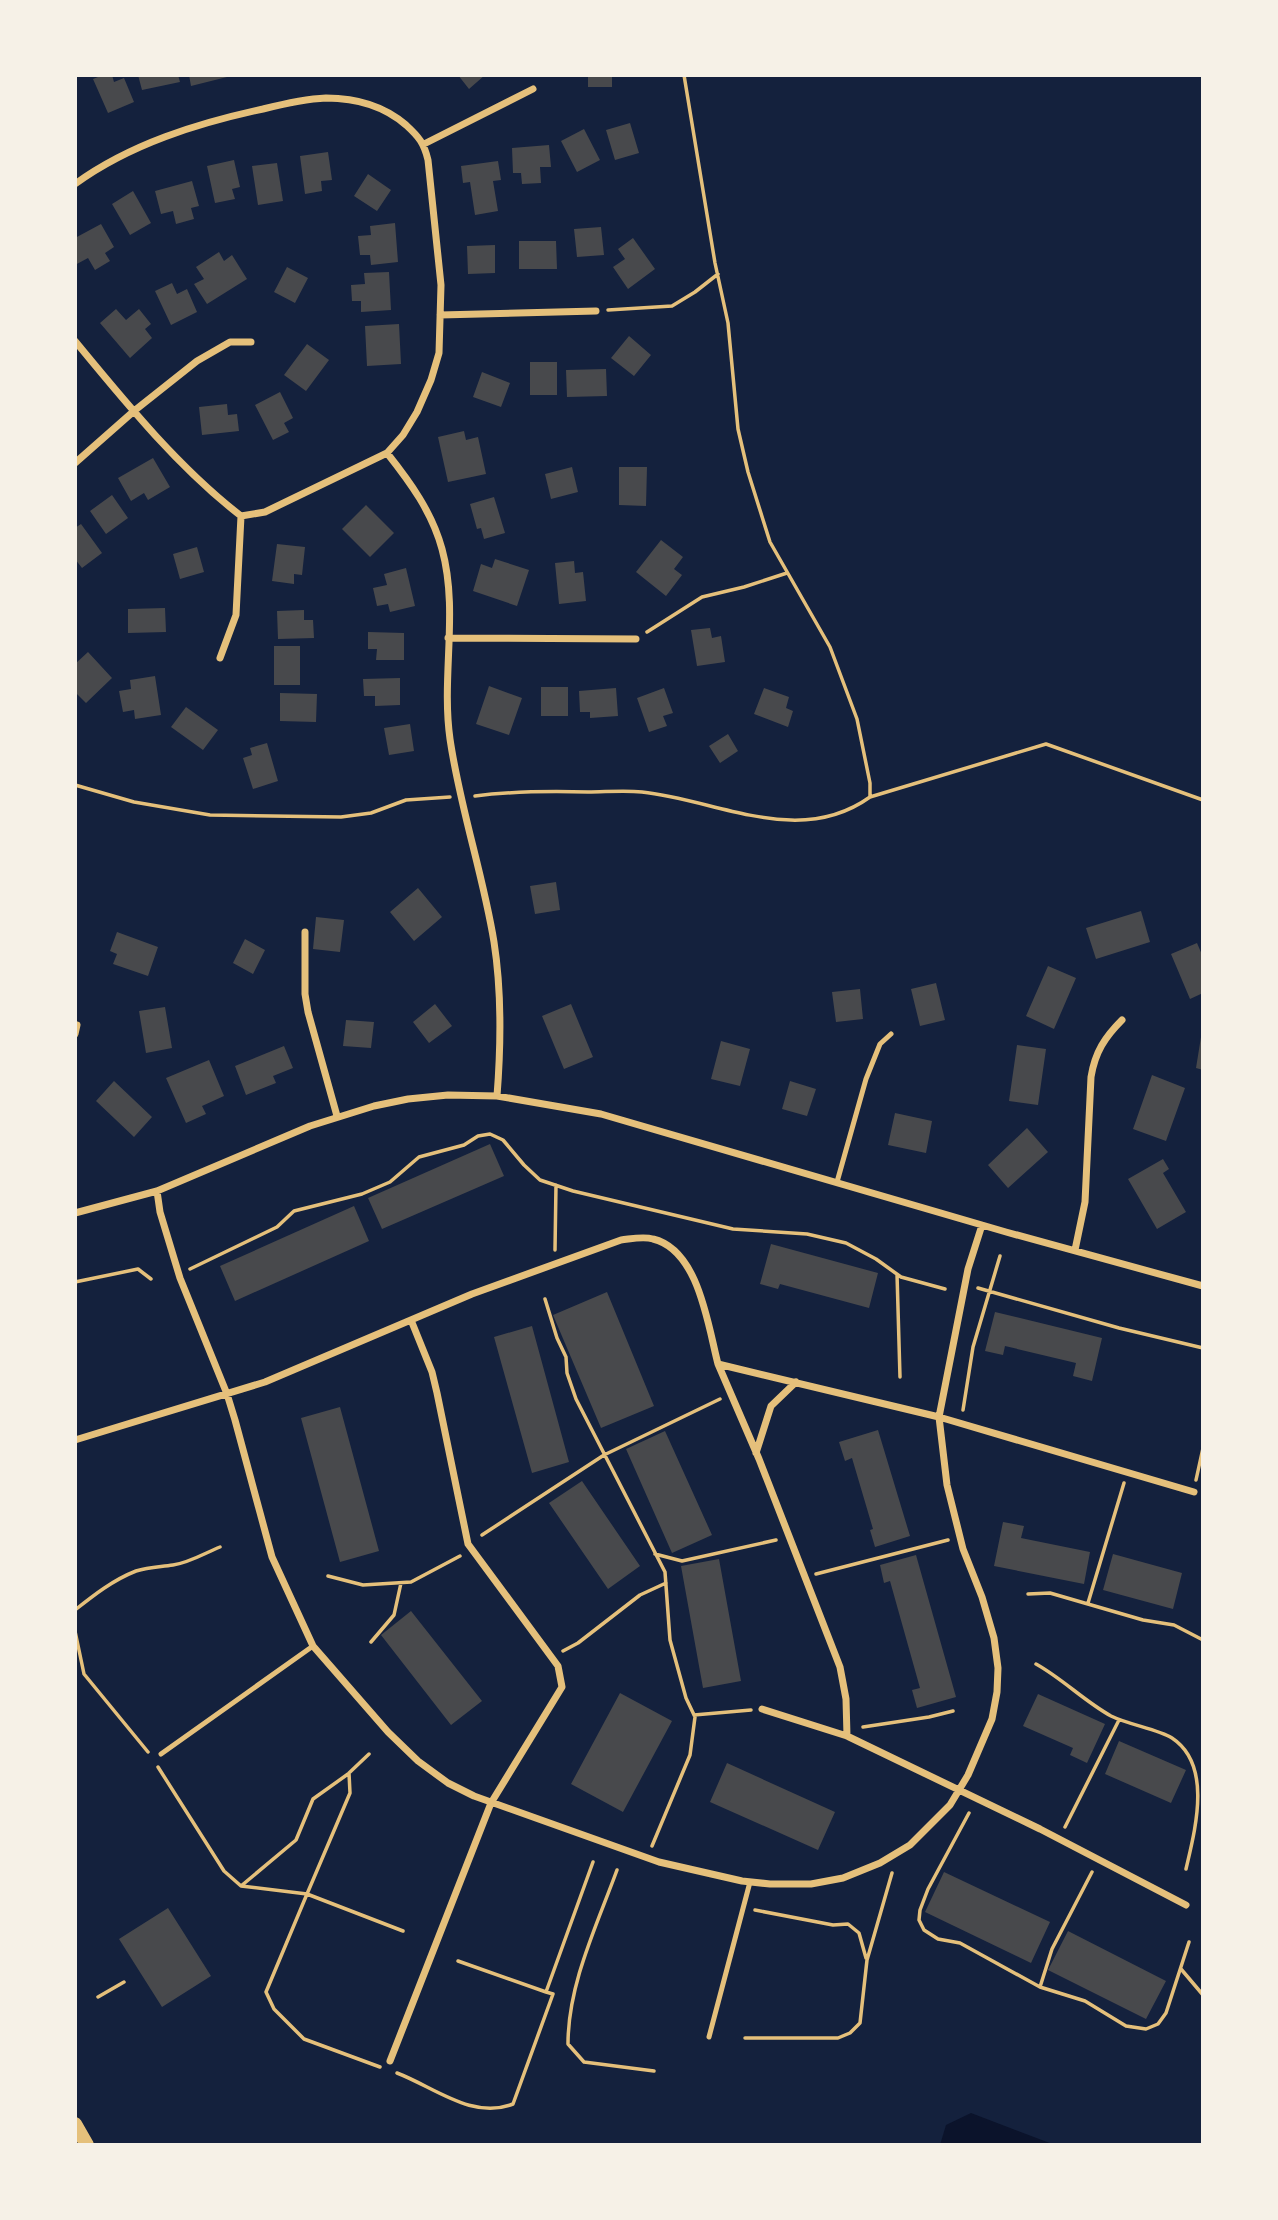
<svg xmlns="http://www.w3.org/2000/svg" width="1278" height="2220" font-family="'Archivo Narrow',sans-serif">
	<style>
		.water { fill: #0b132b }
		.building { fill: #48494c }
		.lines { fill: none; stroke-linecap: round; stroke-linejoin: round }
		.path { stroke: #e5c07b; stroke-width: 3.5 }
		.service { stroke: #e5c07b; stroke-width: 5 }
		.minor { stroke: #e5c07b; stroke-width: 7 }
		.secondary { stroke: #e5c07b; stroke-width: 14 }
	</style>
	<rect width="100%" height="100%" fill="#14213d"/>
	<path class="water" d="M971,2113L1055,2145H940L946,2125Z"/>
	<path class="building" d="M103,75H112L114,82L124,78L134,102L108,113L93,79Z
		M138,75H178L180,82L142,90Z
		M189,75H231V76L191,86Z
		M458,75H485L469,89Z
		M588,75H612V87H588Z
		M630,123L639,153L615,160L606,130Z
		M584,129L600,160L577,172L561,141Z
		M549,145L551,167H540L541,183L522,184L521,173H513L512,148Z
		M328,152L332,180L321,181L322,191L305,194L300,156Z
		M234,160L240,187L232,189L235,199L215,203L207,166Z
		M498,161L501,180L493,181L498,211L475,215L470,182L463,183L461,166Z
		M277,163L283,201L258,205L252,166Z
		M368,174L391,190L377,211L354,196Z
		M192,181L199,206L191,208L194,219L176,224L173,211L161,214L155,191Z
		M133,191L151,223L130,235L112,204Z
		M395,223L398,262L371,265L370,255H360L358,236L371,235L370,226Z
		M101,224L114,247L105,253L110,261L95,270L88,258L75,265V238Z
		M601,227L604,255L577,257L574,229Z
		M633,238L655,269L628,289L613,267L625,259L618,249Z
		M519,241H556L557,269H519Z
		M495,245V273L468,274L467,246Z
		M219,252L224,261L232,255L247,279L207,304L194,284L204,279L196,267Z
		M287,267L308,278L295,303L274,292Z
		M389,272L391,310L361,312V301H352L351,285L365,284L364,273Z
		M172,283L177,294L187,289L197,312L171,325L155,291Z
		M116,309L126,320L139,309L151,324L145,329L152,338L130,358L100,323Z
		M399,324L401,364L367,366L365,326Z
		M629,336L651,355L634,376L611,358Z
		M307,344L329,360L306,391L284,375Z
		M530,362H557V395H530Z
		M606,369L607,396L567,397L566,370Z
		M482,372L510,383L501,407L473,397Z
		M280,392L293,418L284,423L289,432L273,440L255,405Z
		M227,404L228,415L237,414L239,431L202,435L199,407Z
		M464,431L466,440L478,437L486,474L448,482L438,437Z
		M153,458L170,487L148,500L144,493L131,501L118,478Z
		M572,467L578,492L551,499L545,474Z
		M619,467H647L646,506L619,505Z
		M112,495L128,518L106,534L90,511Z
		M494,497L505,533L484,539L481,528L477,529L470,504Z
		M366,505L394,533L370,557L342,529Z
		M81,524L102,553L82,568L75,559V528Z
		M661,540L683,557L674,569L682,575L666,596L636,572Z
		M277,544L305,547L302,575L294,574V584L272,581Z
		M197,547L204,572L180,579L173,554Z
		M495,559L529,570L517,606L473,591L481,564L492,568Z
		M574,561L575,573L583,572L586,601L559,604L555,563Z
		M406,568L415,606L390,612L388,604L377,606L373,588L387,585L384,574Z
		M165,608L166,632L128,633V609Z
		M304,610V620H313L314,638L278,639L277,611Z
		M710,628L712,638L721,636L725,662L697,666L691,630Z
		M368,632L404,633V660H376L377,649H368Z
		M274,646H300V685H274Z
		M88,652L112,678L86,703L75,692V664Z
		M155,676L161,715L135,719L134,710L123,712L119,691L131,689L130,680Z
		M400,678V705L375,706V696H364L363,679Z
		M489,686L522,698L509,735L476,724Z
		M541,687H568V716H541Z
		M616,688L618,716L590,718V712H580L579,691Z
		M664,688L673,713L663,716L667,726L649,732L637,698Z
		M764,688L789,697L786,708L793,711L788,727L754,714Z
		M280,693L317,694L316,722L280,721Z
		M186,707L218,730L203,750L171,727Z
		M410,724L414,751L389,755L384,728Z
		M728,734L738,751L720,763L709,746Z
		M267,743L278,781L253,789L243,758L252,755L250,748Z
		M556,882L560,910L535,914L530,886Z
		M418,888L442,917L414,941L390,912Z
		M1141,911L1150,942L1096,959L1086,928Z
		M316,917L344,920L340,952L313,949Z
		M117,932L158,947L148,976L113,964L117,954L110,951Z
		M245,939L265,950L253,974L233,963Z
		M1197,943L1203,957V993L1190,999L1171,954Z
		M1048,966L1076,978L1054,1029L1026,1016Z
		M936,983L945,1020L920,1026L911,989Z
		M860,989L863,1019L836,1022L832,992Z
		M435,1004L452,1026L429,1043L413,1022Z
		M571,1004L593,1057L564,1069L542,1016Z
		M165,1007L172,1048L146,1053L139,1011Z
		M346,1020L374,1022L371,1048L343,1046Z
		M1201,1037H1203V1070L1196,1068Z
		M721,1041L750,1049L740,1086L711,1079Z
		M1017,1045L1046,1049L1038,1105L1009,1101Z
		M284,1046L293,1068L273,1076L276,1083L246,1095L235,1066Z
		M209,1060L224,1096L202,1106L206,1114L186,1123L166,1078Z
		M1152,1075L1185,1088L1166,1141L1133,1129Z
		M114,1081L152,1117L134,1137L96,1101Z
		M790,1081L816,1089L807,1116L782,1109Z
		M895,1113L932,1121L926,1153L888,1145Z
		M1027,1128L1048,1152L1008,1188L988,1165Z
		M490,1144L504,1176L382,1229L368,1198Z
		M1163,1159L1169,1169L1163,1173L1186,1212L1157,1229L1128,1179Z
		M354,1206L369,1241L235,1301L220,1266Z
		M771,1244L878,1273L869,1308L780,1284L778,1289L760,1284Z
		M607,1292L654,1406L601,1428L553,1315Z
		M995,1312L1102,1338L1092,1381L1073,1376L1076,1363L1005,1346L1003,1355L985,1351Z
		M532,1326L569,1462L532,1473L494,1337Z
		M340,1407L379,1551L340,1562L301,1418Z
		M878,1430L910,1536L875,1547L870,1530L873,1529L852,1458L845,1461L839,1442Z
		M665,1431L712,1535L672,1553L626,1449Z
		M582,1481L640,1566L608,1589L549,1503Z
		M1003,1522L1024,1526L1021,1538L1090,1552L1084,1584L994,1566Z
		M1113,1554L1182,1573L1173,1609L1103,1590Z
		M916,1555L956,1697L917,1708L912,1690L920,1688L890,1581L884,1583L880,1565Z
		M719,1559L741,1681L703,1688L681,1566Z
		M411,1611L482,1701L451,1725L381,1635Z
		M620,1693L672,1721L623,1812L571,1784Z
		M1038,1694L1105,1724L1087,1763L1070,1755L1073,1748L1023,1726Z
		M1119,1741L1186,1770L1171,1803L1105,1774Z
		M727,1763L835,1812L818,1850L710,1802Z
		M944,1872L1050,1922L1031,1963L925,1912Z
		M168,1908L211,1976L162,2007L119,1939Z
		M1068,1931L1166,1981L1146,2019L1048,1970Z"/>
	<g class="lines">
		<path class="path" d="M608,310L672,306L695,292L718,274
			M647,632L702,597L744,587L787,573
			M75,785L134,802L210,815L341,817L371,813L406,800L450,797
			M475,796C513,791 550,791 588,792C605,792 624,790 642,792C718,800 799,848 870,797V783L857,719L830,647L770,542L748,472L738,429L728,323L715,263L684,75
			M870,797L1046,744L1203,800
			M555,1250L556,1185
			M190,1269L277,1227L294,1211L362,1194L390,1182L419,1157L464,1145L478,1136L490,1134L503,1140L524,1165L540,1180L573,1191L733,1229L807,1234L846,1243L876,1259L901,1277L945,1289
			M897,1274L900,1377
			M75,1282L138,1269L151,1279
			M978,1288L1119,1328L1203,1348
			M545,1299L557,1338L566,1357L567,1373L576,1399L665,1572L670,1640L686,1698L695,1717L690,1755L652,1846
			M963,1410L973,1347L1000,1256
			M1196,1480L1203,1448
			M482,1535L604,1455L720,1399
			M655,1554L682,1561L776,1540
			M816,1574L948,1540
			M328,1576L363,1585L411,1582L460,1556
			M1028,1594L1050,1593L1143,1620L1174,1625L1203,1640
			M1088,1603L1124,1483
			M75,1610C94,1595 113,1580 136,1571C149,1567 160,1567 173,1565C189,1563 205,1553 220,1547
			M75,1631L84,1674L148,1752
			M371,1642L394,1615L401,1583
			M563,1651L578,1643L640,1595L666,1583
			M1036,1664C1063,1679 1084,1701 1111,1716C1129,1725 1158,1729 1172,1738C1213,1765 1195,1830 1186,1869
			M694,1715L751,1710
			M863,1727L929,1717L953,1711
			M158,1767L224,1871L241,1886L307,1894L350,1793L349,1773L369,1754
			M969,1813L928,1889L920,1910L919,1920L924,1930L938,1939L960,1943L1040,1987L1085,2001L1126,2026L1146,2029L1158,2024L1166,2013L1189,1942
			M1065,1827L1119,1720
			M617,1870C597,1925 568,1984 568,2044L584,2062L654,2071
			M241,1886L296,1840L313,1799L348,1774
			M755,1910L833,1925L848,1924L859,1933L866,1958
			M458,1961L546,1992L593,1862
			M1181,1969L1203,1995
			M1040,1987L1052,1949L1092,1872
			M98,1997L124,1982
			M745,2038H838L850,2033L860,2023L867,1960L892,1873
			M380,2067L304,2039L274,2009L266,1992L307,1894L403,1931
			M397,2073C434,2087 472,2120 513,2104L553,1994L546,1992"/>
		<path class="service" d="M837,1182L866,1079L880,1044L891,1034
			M161,1754L313,1646
			M709,2037L750,1882"/>
		<path class="minor" d="M424,144L533,89
			M75,184C130,144 198,123 263,109C283,104 305,99 326,98C355,98 384,106 406,125C419,137 424,143 428,160L441,285L439,353L431,380L417,412L403,435L387,453L265,512L241,516C178,467 126,403 75,341
			M440,315L596,311
			M387,453C410,482 432,512 442,549C459,611 441,676 450,739C460,808 483,874 494,942C502,993 501,1045 497,1096
			M75,463L134,411L197,361L230,342H251
			M448,638L636,639
			M220,658L236,615L241,516
			M305,932V994L308,1012L337,1116
			M75,1034L77,1025
			M157,1191L160,1212L180,1278L227,1394L235,1420L272,1557L313,1646L388,1732L418,1761L448,1783L474,1796L659,1862L742,1881L770,1884H811L843,1878L880,1863L910,1845L950,1805L968,1775L992,1719L997,1692L998,1668L994,1638L982,1597L963,1549L947,1485L939,1417L968,1269L982,1225
			M75,1213L157,1191L310,1126L374,1106L408,1099L448,1095L497,1096L601,1114L1006,1232L1203,1286
			M1075,1250L1085,1202L1091,1077C1095,1052 1105,1037 1122,1020
			M718,1364L759,1459L840,1667L846,1699L847,1736
			M75,1440L265,1382L472,1294L621,1240C631,1239 643,1236 653,1239C699,1250 708,1326 718,1364L939,1417L1194,1492
			M756,1453L771,1406L796,1382
			M762,1709L847,1736L1040,1829L1186,1905
			M390,2061L491,1803L562,1687L558,1666L468,1544L437,1393L432,1372L411,1320"/>
		<path class="secondary" d="M75,2124L87,2145"/>
	</g>
	<rect width="1278" height="2220" fill="none" stroke="#f6f1e7" stroke-width="154"/>
</svg>
